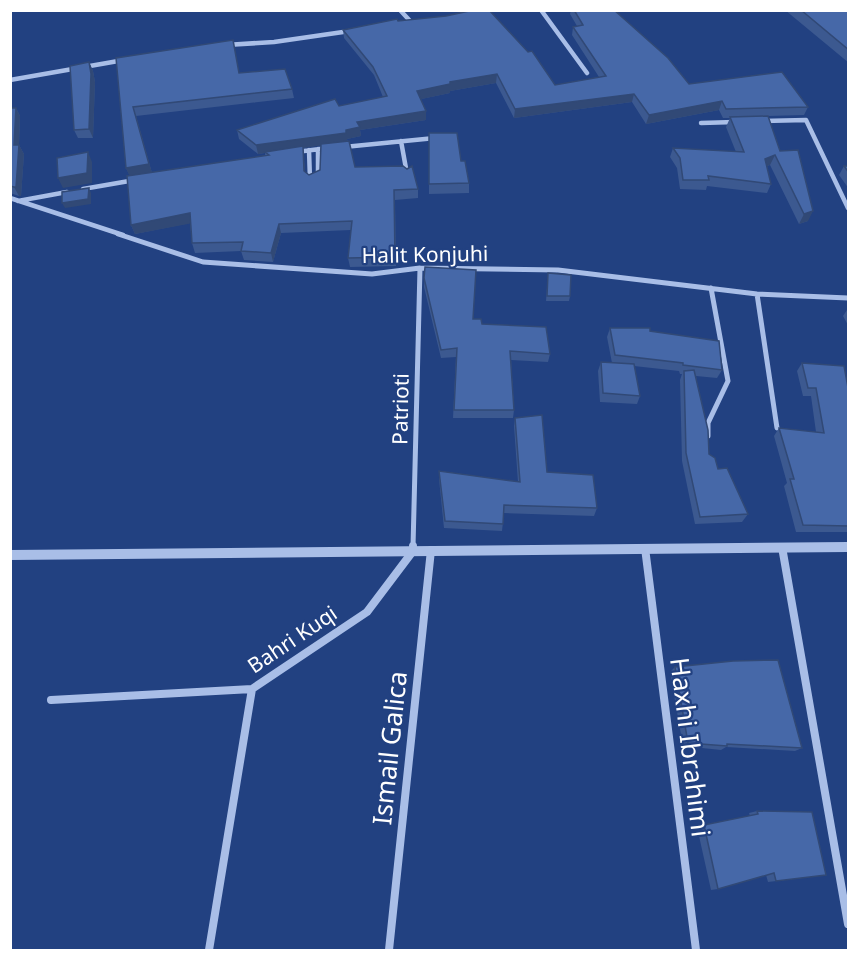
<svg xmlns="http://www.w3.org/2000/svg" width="859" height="961" font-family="'Noto Sans',sans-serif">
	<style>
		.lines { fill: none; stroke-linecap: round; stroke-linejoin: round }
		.minor-far2 { stroke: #a9bee7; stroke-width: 4.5 }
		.minor-far1 { stroke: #a9bee7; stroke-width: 5 }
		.minor { stroke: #a9bee7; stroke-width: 8 }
		.tertiary { fill: #a9bee7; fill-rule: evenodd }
		.wall { fill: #3c5990; fill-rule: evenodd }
		.shaded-wall { fill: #314976 }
		.building { fill: #4668a8; stroke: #314976; stroke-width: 1.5 }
		.labels { text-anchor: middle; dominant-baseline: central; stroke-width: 4.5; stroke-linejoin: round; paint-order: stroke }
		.street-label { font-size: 21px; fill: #fff; stroke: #224181 }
		.near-street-label { font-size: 26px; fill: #fff; stroke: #224181 }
	</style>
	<rect width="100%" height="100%" fill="#224181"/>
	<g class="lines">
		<path class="minor-far2" d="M400,10L411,22
			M541,10L587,73
			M226,45L274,42L350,31
			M10,80L124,60
			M763,121L806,120L848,208
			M701,123L735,122
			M401,141L407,174
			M344,147L435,138
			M318,149V177
			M309,150L310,180
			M296,152L328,148
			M83,189L135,180
			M10,198L123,235
			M18,201L67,192"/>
		<path class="minor-far1" d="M118,234L203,262L372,274L420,268L558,270L757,294L848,298
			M757,294L777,428
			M708,436V423L728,381L711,288
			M413,547L420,268"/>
		<path class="minor" d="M782,547L848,924
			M645,548L696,950
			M51,700L252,689L367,612L413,551V546
			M209,950L252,689
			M389,950L431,550"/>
		<path class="tertiary" d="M848,542V552L10,560V550Z"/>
	</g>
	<path class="wall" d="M571,10H614L689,84L808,107L804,115L768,116L780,151L808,221L799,224L770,165L767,166L771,184L767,193L707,186L706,190L680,189L677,168L670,157L673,148L736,152L726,127L730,118H723L719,110L646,124L632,102L514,118L496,83L450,91V93L421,99L426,120L360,130L361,136L347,139L355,167L418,189V198L395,200L396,266L350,267L348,258L351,230L281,233L273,262L244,260L241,251L195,253L192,243L190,223L135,234L131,225L130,176L126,168L116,58L240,73L292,89L294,98L136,116L152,173L265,156V153L258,154L239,139L237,130L383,97L374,75L344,38L343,30L398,21L555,85L599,77L572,35L573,27L577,26L570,14ZM321,145L320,170L309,175L305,172L303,148Z
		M785,10H849V63Z
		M89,62L93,71L95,82L93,138H78L74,130Z
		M10,108H16L20,116L19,145L24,154L21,196H19L10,193Z
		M429,133L469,183V193L429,194Z
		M844,166H849V189L839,175Z
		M425,267L473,319L482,324L550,354L548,362L511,360L514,410L513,418H453L456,357L441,358L424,287Z
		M548,273L570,296L569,301H546Z
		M849,307V327L843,316Z
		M610,328L650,331L722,370L717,378L696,376L709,454L718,469L748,514L742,522L695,524L682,461L680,380L682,374H680L679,371L634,366L640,396L637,404L600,402L598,371L601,362L612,363L607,337Z
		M802,363L849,393V532H796L784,486L787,483L774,436L779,428L816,432L811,396H803L797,371Z
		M515,418L547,472L597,508L594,516L504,513L502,531L444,528L439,479V471L518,482L514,426Z
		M675,667L802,748L795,751L726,747L721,750L683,746L670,672Z
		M757,811L826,875L768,882L766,875L718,889L711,890L697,827L750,816L749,813Z"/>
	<path class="shaded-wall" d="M89,62L93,71L95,82L93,138L89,129Z
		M497,74L496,83L450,91V93L417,100V91L450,82Z
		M634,94L632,102L514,118L515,109Z
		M722,101L719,110L646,124L649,115Z
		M133,107L152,173L130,177L126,168Z
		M16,108L20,116L19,145L24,154L21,196H19L14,187V145Z
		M426,111V120L360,130L361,136L347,139V142L303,148L306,181L304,171L303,148L258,154L256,145L346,130L357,122Z
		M88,152L92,162V183L63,188L58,178Z
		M775,155L770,165L761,168L765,159Z
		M89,188L91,193V204L65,208L62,203Z
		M813,211L808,221L799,224L804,214Z
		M190,213L193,223L135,234L131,225Z
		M279,224L281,233L273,262L271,253Z"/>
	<path class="building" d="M474,10H489L528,52L532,51L555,85L606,76L573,27L583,25L574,10H614L668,58L689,84L782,72L808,107L726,109L722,101L649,115L634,94L515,109L497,74L450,82V84L417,91L426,111L357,122L360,127L346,130V133L256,145L237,130L335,99L339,106L387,96L373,67L343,30L397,19L398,21L446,16Z
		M801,10H848L849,50Z
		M233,40L239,73L285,69L292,89L133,107L149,164L126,168L116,58Z
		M89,62L91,74L89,129L74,130L70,66Z
		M10,108H16L14,145H19L16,187H14L10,186Z
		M768,116L780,151L798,150L813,211L804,214L775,155L765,159L771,184L708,176L709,180H683L680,158L673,148L744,152L730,117Z
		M429,133H457L461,161H465L469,183L429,184Z
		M349,141L355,167L403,166L407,169L412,166L418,189L394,190L395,257L348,258L352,221L279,224L271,253L241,251L243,242L192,243L190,213L131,225L127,176L269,155L265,152L303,146L304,171L309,175L320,170L321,144Z
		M88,152L87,173L58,178L57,158Z
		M844,166H849V173Z
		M89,188L88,199L62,203V192Z
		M425,267L476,270L473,319H481L482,324L546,327L550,354L510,351L514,410H454L457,348L441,350L424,278Z
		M548,273L571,275L570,296H547Z
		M610,328H650V331L719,341L722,370L683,365V363L615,355Z
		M601,362L634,364L640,396L603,393Z
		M802,363L844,366L849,393V526L803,525L790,479H794L779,428L824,433L816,388H808Z
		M694,370L708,430L709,454L715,458L718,469L727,468L748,514L700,517L686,453L684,371Z
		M542,415L547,472L593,475L597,508L504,505L503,524L445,521L439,471L520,482L515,418Z
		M778,660L802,748L727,744V746L688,743L675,667L733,661Z
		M757,811L812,812L826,875L776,881L774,873L718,889L704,825L758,814Z"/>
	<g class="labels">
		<g class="street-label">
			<text transform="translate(425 254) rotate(-1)">Halit Konjuhi</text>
			<text transform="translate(400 409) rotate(-89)">Patrioti</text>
			<text transform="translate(292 639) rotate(-34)">Bahri Kuqi</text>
		</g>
		<g class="near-street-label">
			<text transform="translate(691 747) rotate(83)">Haxhi Ibrahimi</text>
			<text transform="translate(389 748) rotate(-84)">Ismail Galica</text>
		</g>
	</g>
	<rect width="859" height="961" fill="none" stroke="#ffffff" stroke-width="24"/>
</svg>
